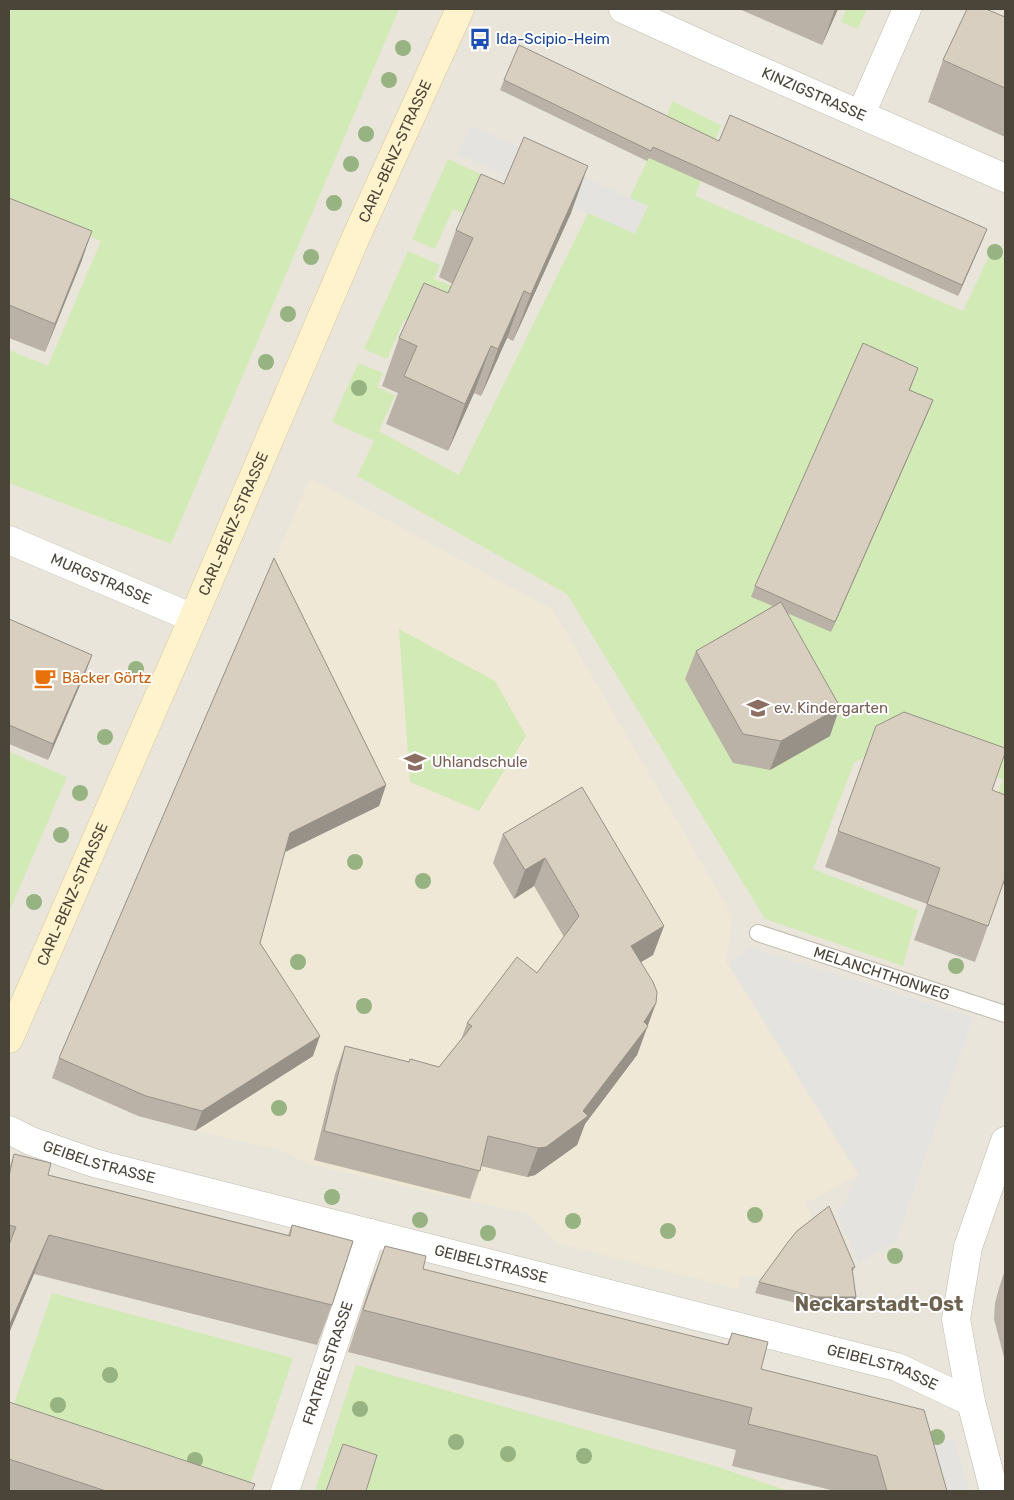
<svg xmlns="http://www.w3.org/2000/svg" width="1014" height="1500" font-family="Rubik,sans-serif">
	<style>
		.residential { fill: #eae5da }
		.education { fill: #efe8d6 }
		.green { fill: #d2eab5 }
		.parking { fill: #e5e3e0 }
		.lines { fill: none; stroke-linecap: round; stroke-linejoin: round }
		.lane-casing { stroke: #c2bbae; stroke-width: 18 }
		.street-casing { stroke: #c2bbae; stroke-width: 29 }
		.secondary-casing { stroke: #d6c79b; stroke-width: 29 }
		.lane { stroke: #fff; stroke-width: 16 }
		.street { stroke: #fff; stroke-width: 28 }
		.secondary { stroke: #fff3cd; stroke-width: 28 }
		.tree { fill: #97b381 }
		.wall { fill: #bab2a6 }
		.shaded-wall { fill: #979187 }
		.building { fill: #d8cfc1; stroke: #979187 }
		.labels { text-anchor: middle; dominant-baseline: central; stroke-width: 4; stroke-linejoin: round; paint-order: stroke }
		.transit-label { font-size: 15px; fill: #164399; stroke: #fff; text-anchor: start }
		.street-label { font-size: 15px; fill: #4b4439; stroke: #fff }
		.food-label { font-size: 15px; fill: #c56008; stroke: #fff; text-anchor: start }
		.education-label { font-size: 15px; fill: #785e54; stroke: #fff; text-anchor: start }
		.district-label { font-size: 20px; font-weight: bold; fill: #6e6250; stroke: #fff }
	</style>
	<rect width="100%" height="100%" fill="#f6f3ec"/>
	<path class="residential" d="M9,9H1005V1491H9Z"/>
	<path class="education" d="M310,478L553,610L732,915L726,962L858,1175L805,1204L816,1226L769,1277L741,1276L738,1289L557,1243L529,1214L312,1165L277,1149L195,1131L138,1116L52,1078Z"/>
	<path class="green" d="M9,9H399L171,544L9,483V350L48,366L101,241L9,204Z
		M846,9H867L858,29L841,22Z
		M672,101L721,125L695,196L963,311L993,248L1005,259V828L987,822L1003,779L890,742L854,763L813,869L918,910L903,966L765,919L567,594L357,476L374,441L332,422L358,363L383,373L377,387L395,395L379,431L459,475L588,213L617,225L663,127Z
		M448,159L502,184L485,223L453,209L435,249L412,239Z
		M408,251L440,265L434,279L451,286L431,331L404,320L387,359L364,349Z
		M399,629L495,681L526,736L479,811L410,782Z
		M10,752L67,777L9,912V756Z
		M52,1293L293,1358L248,1491L9,1418Z
		M356,1365L715,1466L788,1491H315Z"/>
	<path class="parking" d="M471,125L648,206L635,234L458,154Z
		M751,948L973,1017L897,1239L859,1264L837,1215L859,1175L728,962Z
		M954,1438L969,1491H939L926,1446Z"/>
	<g class="lines">
		<g class="lane-casing">
			<g id="lane">
				<path id="s1" d="M758,933L1005,1014"/>
			</g>
		</g>
		<g class="street-casing">
			<g id="street">
				<path id="s2" d="M623,9L711,49L1005,178"/>
				<path d="M861,114L907,9"/>
				<path id="s3" d="M9,540L193,618"/>
				<path id="s4" d="M9,1130L31,1141L94,1163L897,1367L971,1402"/>
				<path id="s5" d="M285,1491L371,1233"/>
				<path d="M994,1491L971,1402L956,1319L968,1247L1005,1141"/>
			</g>
		</g>
		<g class="secondary-casing">
			<g id="secondary">
				<path id="s6" d="M9,1039L193,618L356,237L460,9"/>
			</g>
		</g>
		<use href="#lane" class="lane"/>
		<use href="#street" class="street"/>
		<use href="#secondary" class="secondary"/>
	</g>
	<g class="tree">
		<circle cx="403" cy="48" r="8"/>
		<circle cx="389" cy="80" r="8"/>
		<circle cx="366" cy="134" r="8"/>
		<circle cx="351" cy="164" r="8"/>
		<circle cx="334" cy="203" r="8"/>
		<circle cx="995" cy="252" r="8"/>
		<circle cx="311" cy="257" r="8"/>
		<circle cx="288" cy="314" r="8"/>
		<circle cx="266" cy="362" r="8"/>
		<circle cx="359" cy="388" r="8"/>
		<circle cx="136" cy="669" r="8"/>
		<circle cx="105" cy="737" r="8"/>
		<circle cx="80" cy="793" r="8"/>
		<circle cx="61" cy="835" r="8"/>
		<circle cx="355" cy="862" r="8"/>
		<circle cx="423" cy="881" r="8"/>
		<circle cx="34" cy="902" r="8"/>
		<circle cx="298" cy="962" r="8"/>
		<circle cx="956" cy="966" r="8"/>
		<circle cx="364" cy="1006" r="8"/>
		<circle cx="279" cy="1108" r="8"/>
		<circle cx="332" cy="1197" r="8"/>
		<circle cx="755" cy="1215" r="8"/>
		<circle cx="420" cy="1220" r="8"/>
		<circle cx="573" cy="1221" r="8"/>
		<circle cx="668" cy="1231" r="8"/>
		<circle cx="488" cy="1233" r="8"/>
		<circle cx="895" cy="1256" r="8"/>
		<circle cx="110" cy="1375" r="8"/>
		<circle cx="58" cy="1405" r="8"/>
		<circle cx="360" cy="1409" r="8"/>
		<circle cx="937" cy="1437" r="8"/>
		<circle cx="456" cy="1442" r="8"/>
		<circle cx="508" cy="1454" r="8"/>
		<circle cx="584" cy="1456" r="8"/>
		<circle cx="195" cy="1460" r="8"/>
	</g>
	<path class="wall" d="M739,9H838L822,45Z
		M1005,17V137L928,102L943,60Z
		M504,80L719,141L987,229L983,239L958,296L649,158L647,161L500,90Z
		M9,198L82,260L45,352L9,338Z
		M571,213L513,341L507,338L481,396L474,393L448,451L386,424L398,393L382,386L399,338L448,293L453,284L439,277L456,230Z
		M918,368L910,390L933,400L929,410L831,632L787,613L830,736L770,770L733,763L685,679L696,651L773,606L751,597L755,586Z
		M274,558L386,785L379,806L285,852L260,943L313,1056L195,1131L138,1116L52,1078L59,1058Z
		M9,619L92,655L86,671L48,760L9,744Z
		M876,726L992,790L1005,878L975,962L914,940L927,904L825,867Z
		M503,834L664,926L653,955L641,962L656,1003L637,1055L585,1124L577,1145L535,1175L527,1177L481,1166L470,1199L314,1160L335,1074L345,1046L409,1062L439,1067L461,1040L467,1023L537,973L564,937L534,886L514,899L493,863Z
		M14,1154L48,1175L288,1235L292,1225L332,1305L317,1345L34,1274L9,1333V1169Z
		M385,1246L423,1269L727,1345L732,1333L761,1369L947,1491H835L732,1466L736,1450L348,1352L369,1288Z
		M855,1267L852,1273L856,1297L853,1308L813,1307L755,1293L759,1282Z
		M1005,1270V1361L994,1319L995,1303L999,1288Z
		M9,1402L252,1491H9Z"/>
	<path class="shaded-wall" d="M835,9H838L822,45Z
		M588,166L571,213L513,341L531,294Z
		M987,229L983,239L958,296L962,285Z
		M92,231L82,260L45,352L55,324Z
		M524,291L507,338L481,396L498,349Z
		M491,346L474,393L448,451L465,404Z
		M933,400L929,410L831,632L835,622Z
		M92,655L86,671L48,760L53,744Z
		M840,707L830,736L770,770L781,741Z
		M386,785L379,806L283,853L290,833Z
		M545,858L534,886L514,899L525,870Z
		M664,926L653,955L621,974L631,946Z
		M656,1003L637,1055L585,1124L577,1145L535,1175L527,1177L538,1148L583,1111L644,1022Z
		M320,1036L313,1056L195,1131L202,1111Z
		M49,1235L34,1274L9,1333V1326Z
		M817,1297H856L853,1308L813,1307Z"/>
	<path class="building" d="M967,9H986L1005,17V88L943,60Z
		M519,45L719,141L730,115L987,229L962,285L653,147L651,151L504,80Z
		M524,137L588,166L531,294L524,291L498,349L491,346L465,404L404,376L417,346L399,338L424,283L448,293L473,238L456,230L481,174L504,184Z
		M9,198L92,231L55,324L9,305Z
		M863,343L918,368L909,390L933,400L835,622L755,586Z
		M274,558L386,785L290,833L260,943L320,1036L202,1111L146,1096L59,1058Z
		M781,602L840,707L781,741L743,734L696,651Z
		M9,619L92,655L53,744L9,725Z
		M904,712L1005,748V753L992,790L1005,795V878L988,926L927,904L940,868L838,831L876,726Z
		M582,787L664,926L631,946L653,982L657,992L656,1003L644,1022L648,1026L583,1111L588,1116L546,1147L538,1148L488,1136L480,1171L324,1131L345,1046L409,1062L410,1059L439,1067L472,1026L467,1023L517,957L537,973L579,916L545,858L525,870L503,834Z
		M14,1154L51,1163L48,1175L290,1236L292,1225L353,1241L332,1305L49,1235L9,1326V1245L16,1227L9,1225V1176Z
		M829,1206L855,1267L852,1268L856,1297H817L759,1282L788,1242L797,1231Z
		M385,1246L426,1256L423,1269L728,1345L732,1333L768,1342L761,1369L924,1410L947,1491H887L877,1456L748,1424L752,1408L363,1310Z
		M9,1402L255,1484L252,1491H106L9,1459Z
		M343,1444L377,1455L366,1491H326Z"/>
	<defs>
		<g id="bus-bare" transform="scale(1.725)"><path d="M-5-6H5V4H4V6H2V4H-2V6H-4V4H-5ZM-3.5-4V0h7V-4ZM-3.5 1.2v1.5H-2V1.2ZM2 1.2v1.5H3.5V1.2Z" fill="#1a4fb4" stroke="#fff" stroke-width="2.5" paint-order="stroke"/></g>
		<g id="cafe-bare" transform="scale(1.725)"><path d="M-5.5-4.5H6V0H3Q3 3.5 0 3.5H-2.5Q-5.5 3.5-5.5 0ZM3-3.2v2h1.7v-2ZM-6 4.5H4V6H-6Z" fill="#e8710a" stroke="#fff" stroke-width="2.5" paint-order="stroke"/></g>
		<g id="school-bare" transform="scale(1.725)"><path d="M0-5L7-2L0 1L-7-2ZM-4 1L0 2.5L4 1V4Q0 6-4 4Z" fill="#8d6e63" stroke="#fff" stroke-width="2.5" paint-order="stroke"/></g>
	</defs>
	<g fill-rule="evenodd">
		<use href="#bus-bare" x="480" y="39"/>
		<use href="#cafe-bare" x="45" y="678"/>
		<use href="#school-bare" x="758" y="708"/>
		<use href="#school-bare" x="415" y="762"/>
	</g>
	<g class="labels">
		<g class="transit-label">
			<text x="496" y="39">Ida-Scipio-Heim</text>
		</g>
		<g class="street-label">
			<text stroke="none"><textPath href="#s2" startOffset="209">KINZIGSTRASSE</textPath></text>
			<text stroke="none"><textPath href="#s6" startOffset="968">CARL-BENZ-STRASSE</textPath></text>
			<text stroke="none"><textPath href="#s6" startOffset="562">CARL-BENZ-STRASSE</textPath></text>
			<text stroke="none"><textPath href="#s3" startOffset="100">MURGSTRASSE</textPath></text>
			<text stroke="none"><textPath href="#s6" startOffset="158">CARL-BENZ-STRASSE</textPath></text>
			<text stroke="none"><textPath href="#s1" startOffset="130">MELANCHTHONWEG</textPath></text>
			<text stroke="none"><textPath href="#s4" startOffset="96">GEIBELSTRASSE</textPath></text>
			<text stroke="none"><textPath href="#s4" startOffset="501">GEIBELSTRASSE</textPath></text>
			<text stroke="none"><textPath href="#s5" startOffset="135">FRATRELSTRASSE</textPath></text>
			<text stroke="none"><textPath href="#s4" startOffset="906">GEIBELSTRASSE</textPath></text>
		</g>
		<g class="food-label">
			<text x="62" y="678">Bäcker Görtz</text>
		</g>
		<g class="education-label">
			<text x="774" y="708">ev. Kindergarten</text>
			<text x="432" y="762">Uhlandschule</text>
		</g>
		<g class="district-label">
			<text x="879" y="1304">Neckarstadt-Ost</text>
		</g>
	</g>
	<rect width="1014" height="1500" fill="none" stroke="#4b4439" stroke-width="20"/>
</svg>
